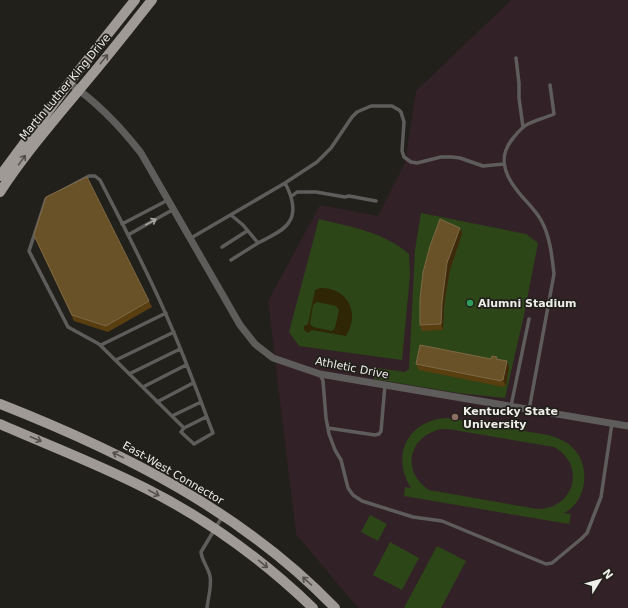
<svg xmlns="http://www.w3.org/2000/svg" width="628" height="608" font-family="'DejaVu Sans',sans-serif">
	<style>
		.education { fill: #332128 }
		.green { fill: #2c4617; fill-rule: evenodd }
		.sand { fill: #2f2605; fill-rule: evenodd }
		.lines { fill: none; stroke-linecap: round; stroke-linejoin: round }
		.service { stroke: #5f5d5b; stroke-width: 3.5 }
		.minor { stroke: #5f5d5b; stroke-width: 7 }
		.primary { stroke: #9f9a96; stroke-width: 10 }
		.wall { fill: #593e10 }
		.shaded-wall { fill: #3c2a0b }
		.building { fill: #695128; stroke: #7e6946 }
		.oneway { stroke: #54514c }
		.oneway2 { stroke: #a6a5a2 }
		.leisure-dot { fill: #2e9e5b; stroke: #22201b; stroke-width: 1.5 }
		.education-dot { fill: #8d6e63; stroke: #22201b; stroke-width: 1.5 }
		.labels { text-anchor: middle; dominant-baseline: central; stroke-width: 3.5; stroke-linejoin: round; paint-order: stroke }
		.street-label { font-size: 11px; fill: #eeede9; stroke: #22201b }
		.poi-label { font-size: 11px; font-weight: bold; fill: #eeede9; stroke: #22201b; text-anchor: start }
	</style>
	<rect width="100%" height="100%" fill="#22201b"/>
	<path class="education" d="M511,0H628V608H358L296,534L268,301L320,205L378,216L405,163L416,91Z"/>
	<path class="green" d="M421,213L526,234L538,243L524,315L505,398L458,393L374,379L377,368L405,372L409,369L415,250Z
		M319,219C351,227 384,232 409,254L410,275L402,360L299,346L289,332Z
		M448,418L548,435C559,438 568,442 575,450C591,469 586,502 564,513L571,514L569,524L404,496L405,487L411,488C390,455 409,419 448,418ZM441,429H448L554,447C587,465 574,510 537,509L429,490C401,471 408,437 441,429Z
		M370,515L387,524L378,541L361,532Z
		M390,542L419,558L402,590L373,575Z
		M437,546L466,561L441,608H404Z"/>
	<path class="sand" d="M320,288C347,287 361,313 346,336L312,330L308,333L304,330V326L308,324L315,290ZM317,302L336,306L339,310L335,328L332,331L313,327L310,324L313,305Z"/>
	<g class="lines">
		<path class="service" d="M516,58L519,83V98L523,127
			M89,176H95L100,180C123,225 147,270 167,317C184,355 198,394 213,433L194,444L181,432L184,428L99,344L68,327L29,251L46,199Z
			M292,196L297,192H316L345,197L349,196L376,201
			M231,215L243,225L258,243C267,238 283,232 289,222C297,211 291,194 285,183
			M122,224L168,200
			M128,235L174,209
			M191,238L285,183L317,162L331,148L352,117L357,112L371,106H392L399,110L401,112L404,122L402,151L404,157L411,162L417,163L441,157H452L460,158L483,166L504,164
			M222,247L247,231
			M231,260L258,243
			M101,345L166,313
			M116,360L174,332
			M129,374L180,349
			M320,374L323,381L326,418L329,434L335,450L341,460L348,488L353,495L362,501L413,517L442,521L546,564L552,563L581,539L587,533L601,497L612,423
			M143,387L186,365
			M157,402L193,383
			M511,406L529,319
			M529,410L554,274C552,256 550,236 541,220C534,208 524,200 516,189C502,171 499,154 514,137C518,132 522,127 528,124C536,120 545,118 554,114L550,85
			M172,416L201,402
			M184,428L206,417
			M328,428L375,435L379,434L381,431L385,385
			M207,608C208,598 212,586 210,576C208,567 202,561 201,552L222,517"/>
		<path class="minor" d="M69,83C97,102 120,126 141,153L240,325L255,344L273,358L320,374L628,426"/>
		<path class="primary" d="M0,176L69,83L135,0
			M0,192C24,155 51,124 79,90C104,61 128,30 152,0
			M0,404C122,452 243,512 335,608
			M0,424C48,445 98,464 145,488C207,519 263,560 313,608"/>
	</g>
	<path class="wall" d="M460,228L462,234L450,270L446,292L444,308L443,330L422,331L420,325Z
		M34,235L149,301L152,307L108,332L74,321L36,241Z
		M498,359L509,367L506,386H504L503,387L419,370L416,364Z"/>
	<path class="shaded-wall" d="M460,228L462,234L450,270L446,292L444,308L443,330L441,324L442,302L447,263Z
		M507,361L509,367L506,386L503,380Z"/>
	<path class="building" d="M87,177L149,301L106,326L72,315L34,235L46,197Z
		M440,219L460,228L447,263L442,302L441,324L420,325V299L423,272L430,246Z
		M420,345L491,359L492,356L497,357L496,359L507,361L503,380L501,379V381L416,364Z"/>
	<defs><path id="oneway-shaft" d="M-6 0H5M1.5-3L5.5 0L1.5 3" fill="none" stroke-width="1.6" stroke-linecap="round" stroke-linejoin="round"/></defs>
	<g class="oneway">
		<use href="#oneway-shaft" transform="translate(104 59) rotate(-51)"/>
		<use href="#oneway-shaft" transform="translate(22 160) rotate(-54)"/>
		<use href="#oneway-shaft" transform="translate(36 439) rotate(23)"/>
		<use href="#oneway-shaft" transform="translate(118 455) rotate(-154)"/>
		<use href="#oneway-shaft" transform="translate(154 493) rotate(28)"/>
		<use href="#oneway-shaft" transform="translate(263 564) rotate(39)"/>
		<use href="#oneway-shaft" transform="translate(307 581) rotate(-138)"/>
	</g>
	<use class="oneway2" href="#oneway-shaft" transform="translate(151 222) rotate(-29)"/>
	<circle class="leisure-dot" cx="470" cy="303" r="4"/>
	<circle class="education-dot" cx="455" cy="417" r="4"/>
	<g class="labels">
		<g class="street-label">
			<text transform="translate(65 87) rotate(-50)">Martin Luther King Drive</text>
			<text transform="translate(352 368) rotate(11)">Athletic Drive</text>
			<text transform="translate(173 473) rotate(30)">East-West Connector</text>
		</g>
		<g class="poi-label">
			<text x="478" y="303">Alumni Stadium</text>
			<text x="463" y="411">Kentucky State<tspan x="463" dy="13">University</tspan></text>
		</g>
	</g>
	<g transform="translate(600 580) rotate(53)" stroke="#22201b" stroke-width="3" paint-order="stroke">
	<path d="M0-3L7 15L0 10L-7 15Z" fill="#eeede9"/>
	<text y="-6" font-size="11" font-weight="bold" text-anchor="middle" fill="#eeede9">N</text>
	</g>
</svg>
